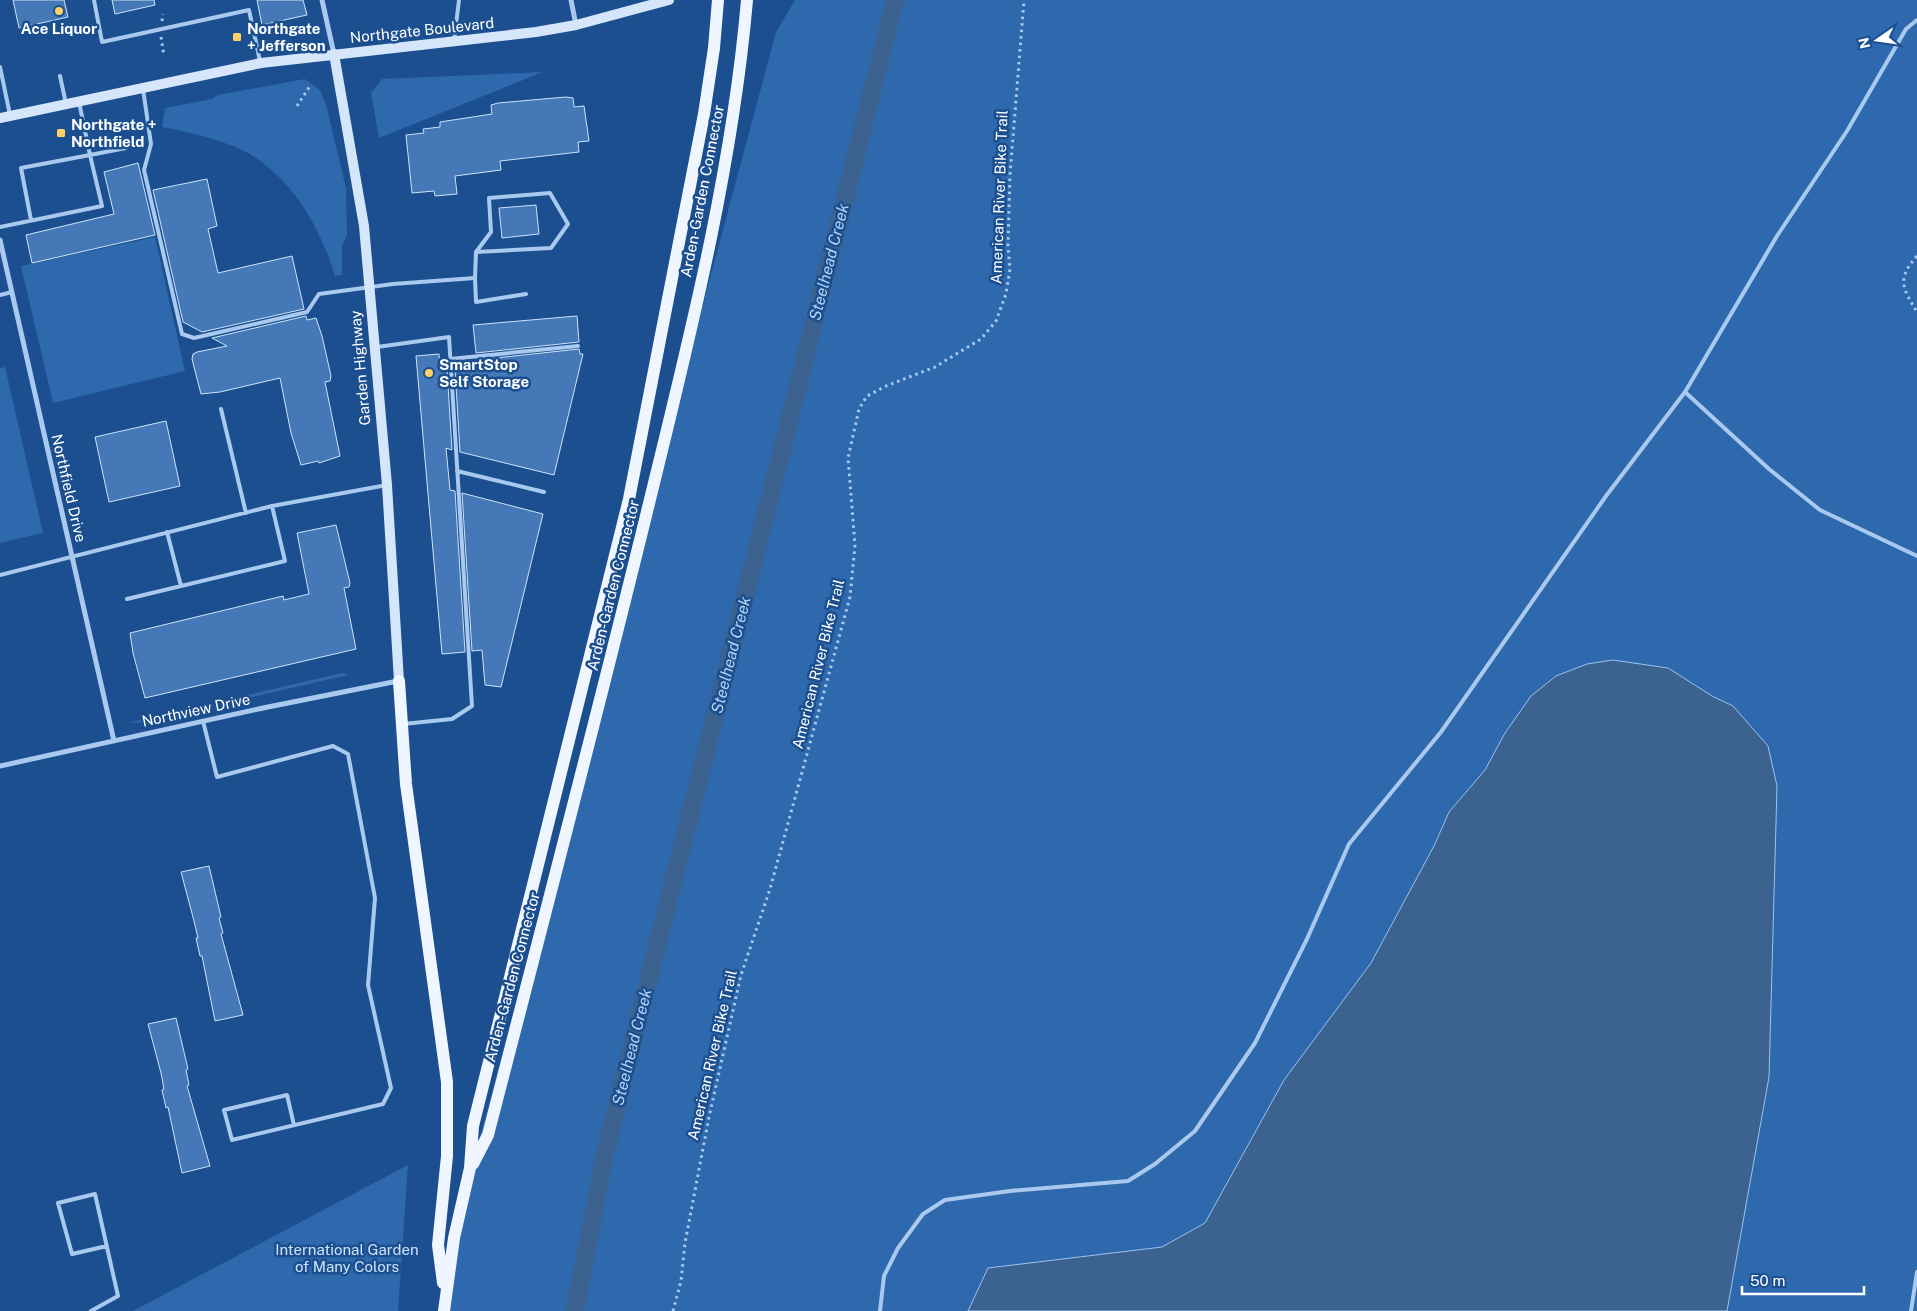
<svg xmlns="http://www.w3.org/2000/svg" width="1917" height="1311" font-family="'Public Sans',sans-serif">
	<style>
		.green { fill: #2e69ad }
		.water { fill: #3c6290; stroke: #9cc4f0 }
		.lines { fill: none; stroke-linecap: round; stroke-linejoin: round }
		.canal { stroke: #3c6290; stroke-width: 18 }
		.building { fill: #4478b7; stroke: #cfe3fa }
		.path { stroke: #a9c9ee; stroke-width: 3; stroke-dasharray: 2.5 4; stroke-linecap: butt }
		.lane { stroke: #a9c9ee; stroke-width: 4 }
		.street { stroke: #a9c9ee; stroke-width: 5 }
		.secondary { stroke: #d6e6fa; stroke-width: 10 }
		.primary { stroke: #f0f6ff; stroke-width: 12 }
		.poi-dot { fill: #ffd166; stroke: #1b4f8f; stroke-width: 2 }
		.labels { text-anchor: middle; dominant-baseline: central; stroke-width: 5; stroke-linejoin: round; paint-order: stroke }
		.poi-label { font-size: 15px; font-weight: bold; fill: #fff; stroke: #1b4f8f; text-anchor: start }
		.street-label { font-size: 15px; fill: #fff; stroke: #1b4f8f }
		.park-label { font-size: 15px; fill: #cfe3fa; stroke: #1b4f8f }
		.water-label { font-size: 16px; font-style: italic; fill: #b5d3f5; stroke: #1b4f8f }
	</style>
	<rect width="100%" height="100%" fill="#1b4f8f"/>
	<path class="green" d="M795,0H1917V1311H1727L1769,1077L1777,786L1733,706L1712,696L1587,664L1556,676L1531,696L1505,733L1485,770L1449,812L1434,846L1371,963L1284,1080L1205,1223L1162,1247L988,1268L968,1311H448L459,1215L776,32Z
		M543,72L379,138L371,93L382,79Z
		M305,79L320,90L326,104L346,188L347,235L342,246V275L335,276C321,230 296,185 256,158C233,142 189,132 162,127L165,108L212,99L218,95Z
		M155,237L185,371L53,403L21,266Z
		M5,367L43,533L0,543V368Z
		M342,673L348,675L138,723L131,722Z
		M408,1165L398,1311H133Z"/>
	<path class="water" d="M1613,660L1668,668L1712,696L1733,706L1768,746L1777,786L1769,1077L1727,1311H968L988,1268L1162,1247L1205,1223L1284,1080L1371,963L1434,846L1449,812L1485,770L1505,733L1531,696L1556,676L1587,664Z"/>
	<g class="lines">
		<path class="canal" d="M575,1311L605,1153L895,0"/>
	</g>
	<path class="building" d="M13,0H64L68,17L19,28Z
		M112,0H154L155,5L115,14Z
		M257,0H303L307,15L262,25Z
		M566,97L573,98L574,107L584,106L589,141L578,142L579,152L500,161L501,170L455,176L457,194L435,196L434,191L412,193L406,135L424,133L423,129L440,127V122L492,114L491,105L498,103Z
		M138,163L155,235L32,263L26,235L114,214L104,172Z
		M207,179L217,226L208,229L218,273L292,256L304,309L202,332L183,322L153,190Z
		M536,205L539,234L502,238L499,208Z
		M306,316L307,320L316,318L322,336L331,376L330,381L325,382L340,456L319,463L318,461L301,465L291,433L280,378L220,392L201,394L192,359L193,354L197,352L227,346L212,338Z
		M577,316L579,342L476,353L473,325Z
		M579,349L580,354H583L554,475L460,452L455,369L477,366V360Z
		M439,354L440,370L447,369L452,450L446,448L450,490L455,491L465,652L442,654L416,356Z
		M166,421L180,486L109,502L95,437Z
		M462,493L543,514L501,687L485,685L482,650L472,651Z
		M336,525L350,583L349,587L344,588L356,649L145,698L133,653L130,633L283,596L284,600L309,594L297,533Z
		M209,866L221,917L219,918L223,933L221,934L243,1015L215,1021L202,956H200L196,938H198L194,921L181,872Z
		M176,1018L188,1069L186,1070L189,1085L187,1086L210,1166L182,1173L168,1107L166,1108L162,1090L164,1089L161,1073L148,1024Z"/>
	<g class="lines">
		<path class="path" d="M162,21L163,14
			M161,37L164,56
			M297,106L310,86
			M1917,256C1897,278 1902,288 1917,312
			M673,1311L681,1281L685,1243L709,1117L741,975L770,889L850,597L855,545L848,458L859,409L867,396L886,386L935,367L981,339L996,321L1006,294L1010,269L1008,245L1010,175L1024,0"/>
		<path class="lane" d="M94,0L102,42L249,10L260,61
			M1917,20L1906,29L1847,131L1777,236L1685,392L1769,469L1820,510L1917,556
			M454,41L459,0
			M0,67L10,115
			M60,76L66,104
			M143,89L151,144L144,170L182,334L194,338L307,312L319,294L393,284L475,278L476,302L526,294
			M31,220L21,168L90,155L79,102
			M0,227L102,206L90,155L126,148
			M475,278L476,252L491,232L489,198L550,193L568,224L551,248L476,252
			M0,295L12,292
			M377,347L449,337L472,706L452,719L403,724
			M450,359L578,346
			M221,409L246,513
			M457,471L544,492
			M167,532L181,586
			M0,575L272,506L387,485
			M127,599L285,561L272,506
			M203,721L217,777L333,746L348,754L375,898L368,985L391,1088L383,1104L232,1140L224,1110L287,1095L294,1125
			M91,1311L118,1296L95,1194L58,1203L72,1254L107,1246
			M880,1311L884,1276L898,1248L923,1214L945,1200L1010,1191L1128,1181L1155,1164L1195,1131L1255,1043L1307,939L1349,844L1441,732L1606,496L1685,392
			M1911,1311L1917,1272"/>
		<path class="street" d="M322,0L334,54
			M571,0L576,25
			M0,240L114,741
			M0,766L263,708L398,681"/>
		<path class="secondary" d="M334,54L364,226L387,485L399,681
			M0,118L261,63L536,32L576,25L669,0"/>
		<path class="primary" d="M399,681L406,784L447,1082V1156L438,1245L443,1283
			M473,1164L488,1135C544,918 601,701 654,483C693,324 733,163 747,0
			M444,1311L454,1238L470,1168L473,1126L629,499L704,114L714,48L718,0"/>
	</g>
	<g class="poi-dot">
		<circle cx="59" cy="11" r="5"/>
		<rect x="232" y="32" width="10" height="10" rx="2.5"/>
		<rect x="56" y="128" width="10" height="10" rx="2.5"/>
		<circle cx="429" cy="373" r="5"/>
	</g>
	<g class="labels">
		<g class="poi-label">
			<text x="59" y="28" text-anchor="middle">Ace Liquor</text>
			<text x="247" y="28">Northgate<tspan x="247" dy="17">+ Jefferson</tspan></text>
			<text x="71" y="124">Northgate +<tspan x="71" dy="17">Northfield</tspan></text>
			<text x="439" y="364">SmartStop<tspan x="439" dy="17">Self Storage</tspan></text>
		</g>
		<g class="street-label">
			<text transform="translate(422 30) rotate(-6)">Northgate Boulevard</text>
			<text transform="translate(702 191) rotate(-79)">Arden-Garden Connector</text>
			<text transform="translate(999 197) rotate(-88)">American River Bike Trail</text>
			<text transform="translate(360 368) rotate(-95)">Garden Highway</text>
			<text transform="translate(69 488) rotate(77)">Northfield Drive</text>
			<text transform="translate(613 585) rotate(-76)">Arden-Garden Connector</text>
			<text transform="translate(818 664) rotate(-76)">American River Bike Trail</text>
			<text transform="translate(196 710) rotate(-12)">Northview Drive</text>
			<text transform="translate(512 977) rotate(-75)">Arden-Garden Connector</text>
			<text transform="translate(712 1055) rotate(-77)">American River Bike Trail</text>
		</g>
		<g class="park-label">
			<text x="347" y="1249">International Garden<tspan x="347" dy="17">of Many Colors</tspan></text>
		</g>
		<g class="water-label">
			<text transform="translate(829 262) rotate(-76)">Steelhead Creek</text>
			<text transform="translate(731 655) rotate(-76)">Steelhead Creek</text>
			<text transform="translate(632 1047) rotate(-76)">Steelhead Creek</text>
		</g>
	</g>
	<g transform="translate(1877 40) rotate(257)" stroke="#1b4f8f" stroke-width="4" paint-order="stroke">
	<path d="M0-4L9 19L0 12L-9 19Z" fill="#ffffff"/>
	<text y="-8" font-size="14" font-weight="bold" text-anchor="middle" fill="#ffffff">N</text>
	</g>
	<path d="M1742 1286v8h122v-8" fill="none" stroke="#ffffff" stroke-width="2.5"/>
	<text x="1750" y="1286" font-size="15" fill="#ffffff" stroke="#1b4f8f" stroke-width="4" paint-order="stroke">50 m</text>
</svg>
